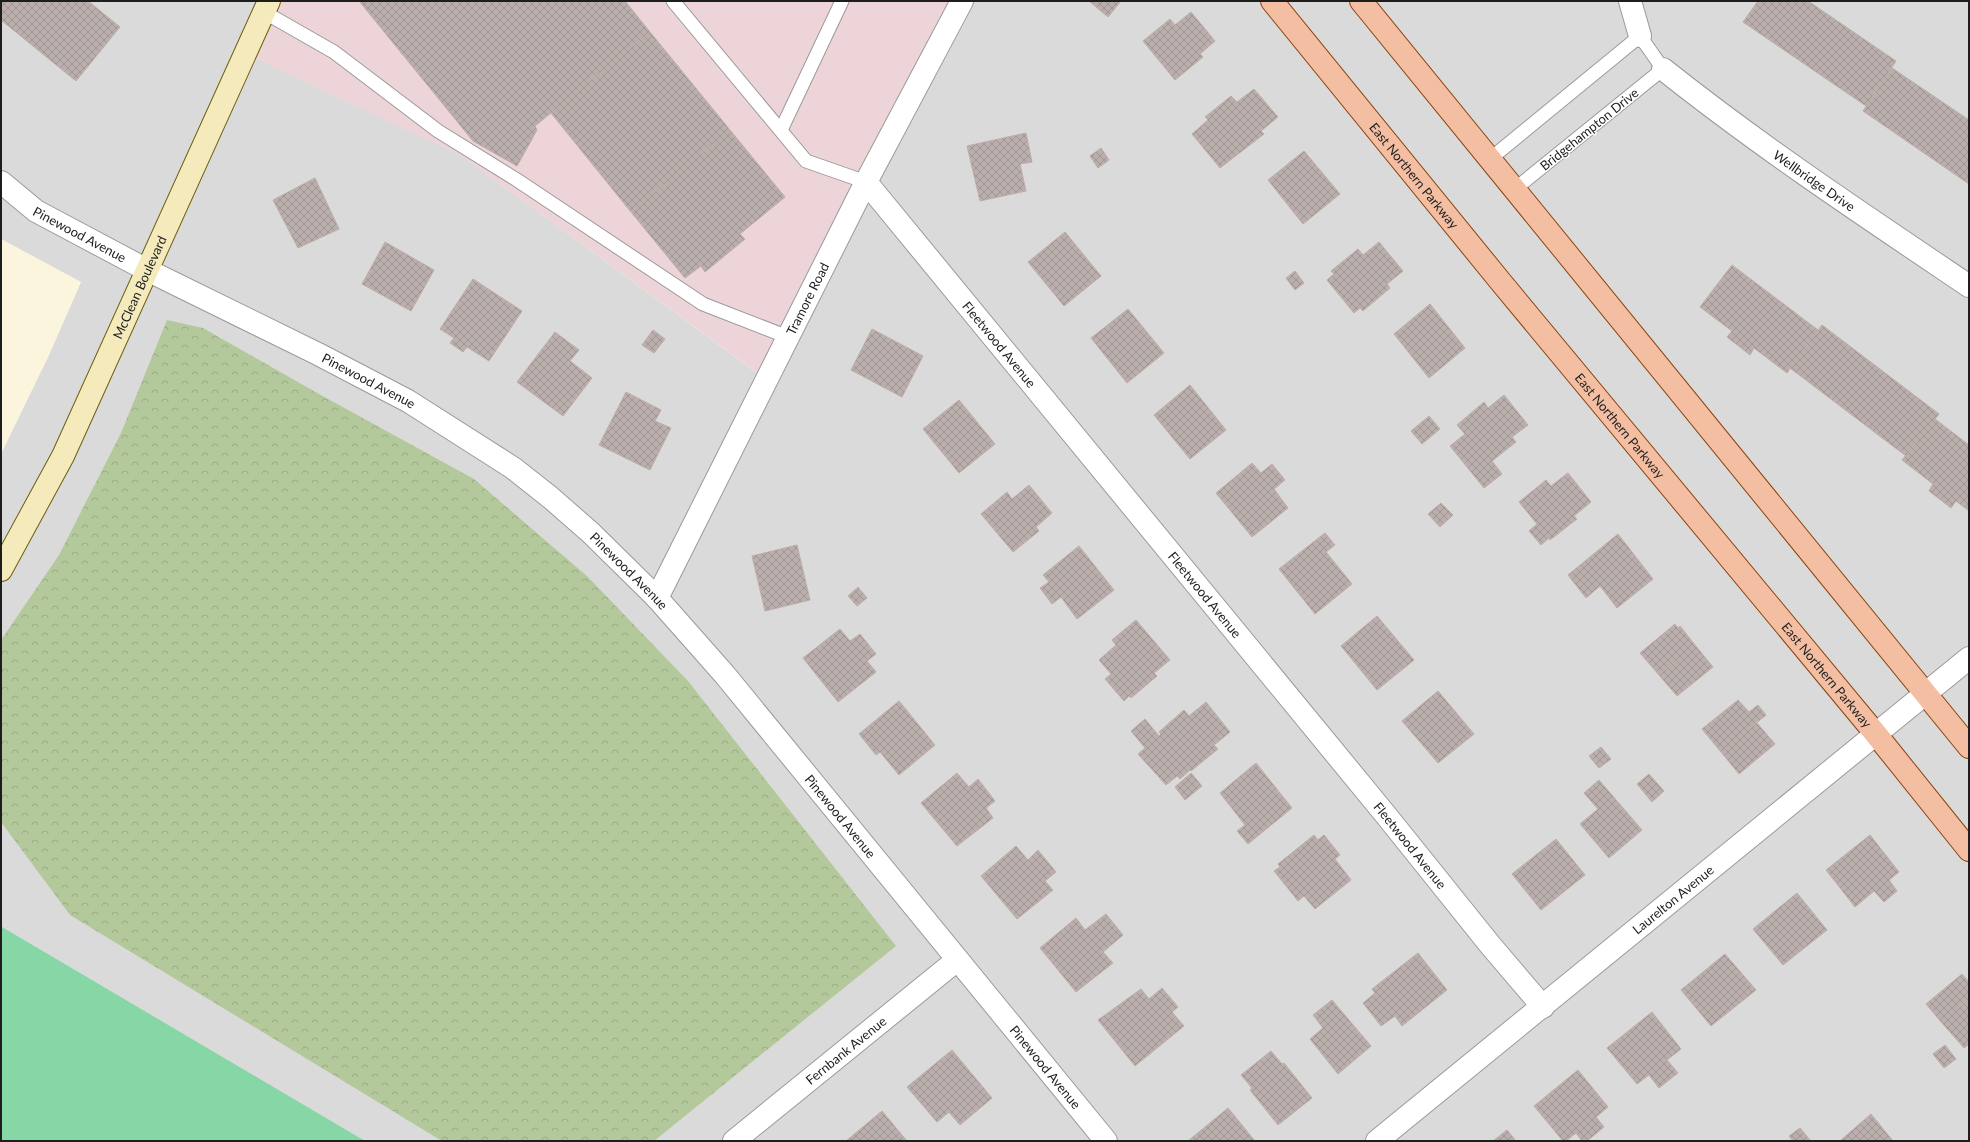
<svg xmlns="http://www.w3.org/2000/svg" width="1970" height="1142" font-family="Lato,sans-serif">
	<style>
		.residential { fill: #dbdada }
		.commercial { fill: #edd4d8 }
		.education { fill: #fcf5dd }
		.forest { fill: url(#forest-crowns) }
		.pitch { fill: #87d6a6 }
		.building { fill: url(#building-cross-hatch); stroke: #beaca7 }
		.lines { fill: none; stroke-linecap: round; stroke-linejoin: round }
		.lane-casing { stroke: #9a9a9a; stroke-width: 15 }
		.street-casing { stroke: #9a9a9a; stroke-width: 24 }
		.secondary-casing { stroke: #6a5f0d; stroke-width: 24 }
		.primary-casing { stroke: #8a440c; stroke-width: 24 }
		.lane { stroke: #fff; stroke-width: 13 }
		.street { stroke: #fff; stroke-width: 22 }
		.secondary { stroke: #f4eabb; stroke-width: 22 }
		.primary { stroke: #f4bea2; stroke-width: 22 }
		.labels { text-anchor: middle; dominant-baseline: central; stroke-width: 3; stroke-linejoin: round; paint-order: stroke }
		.street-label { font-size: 13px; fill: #1d1d1d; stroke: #fff }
	</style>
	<defs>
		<pattern id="forest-crowns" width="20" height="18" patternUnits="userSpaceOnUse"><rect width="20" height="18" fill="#b3c99b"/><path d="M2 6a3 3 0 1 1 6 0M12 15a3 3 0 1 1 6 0" fill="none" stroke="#9aac85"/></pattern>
		<pattern id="building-cross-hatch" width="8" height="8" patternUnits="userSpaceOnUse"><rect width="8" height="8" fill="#baafad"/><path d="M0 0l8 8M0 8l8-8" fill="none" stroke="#9f9694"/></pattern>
	</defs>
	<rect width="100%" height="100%" fill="#ede8e3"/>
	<path class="residential" d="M1,1H274L249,55L462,156L769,382L967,1H1969V1141H1V454L49,355L81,282L1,239Z"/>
	<path class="commercial" d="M274,1H967L770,382L462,156L248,55Z"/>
	<path class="education" d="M1,239L81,282L49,355L1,454Z"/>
	<path class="forest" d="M167,320L203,328L319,394L474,479L588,577L688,681L896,946L654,1141H442L70,915L1,822V640L59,555L121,433Z"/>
	<path class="pitch" d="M2,927L365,1141H1Z"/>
	<path class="building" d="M1,1H88L120,27L76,81L1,20Z
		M359,1H625L650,32L535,126L537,130L517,166L473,141Z
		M1089,1H1121L1108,17Z
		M1758,1H1808L1896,61L1866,106L1743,22Z
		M1191,12L1215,41L1200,54L1203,57L1175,80L1143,41L1170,19L1175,25Z
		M650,32L730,130L631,212L551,113Z
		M1892,68L1969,120V184L1863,111Z
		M1254,89L1278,117L1261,131L1264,134L1220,168L1192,134L1208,120L1205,117L1231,96L1237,102Z
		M730,130L785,197L740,234L745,239L705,272L701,266L685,278L631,212Z
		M1026,133L1032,162L1020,164L1026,191L980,201L967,146Z
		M1101,148L1109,160L1098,168L1090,156Z
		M1304,151L1340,194L1303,224L1268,180Z
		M315,178L339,229L298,248L273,200Z
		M1065,232L1101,276L1064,306L1028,262Z
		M385,242L434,270L411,311L362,284Z
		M1379,242L1403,271L1387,284L1390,288L1363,311L1360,308L1354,313L1327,280L1334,274L1331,271L1358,249L1363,255Z
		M1732,265L1818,330L1787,373L1754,348L1750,355L1727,337L1732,331L1700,307Z
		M1295,271L1304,283L1295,290L1286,278Z
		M473,279L522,311L489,361L467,347L463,352L450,343L454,338L440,329Z
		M1430,304L1465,348L1429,378L1394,334Z
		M1128,309L1164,353L1127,383L1091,338Z
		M1822,325L1939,414L1906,456L1790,368Z
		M872,329L923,356L902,397L851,370Z
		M653,330L665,339L654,353L642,345Z
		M555,332L579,350L570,361L592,378L563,416L517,382Z
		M1190,385L1226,430L1190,459L1154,415Z
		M626,392L661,410L655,421L671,428L650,470L599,445Z
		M1504,395L1528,425L1512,437L1516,442L1492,461L1502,474L1484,488L1450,446L1465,434L1457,425L1484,402L1488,408Z
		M959,400L995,444L959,473L923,429Z
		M1429,416L1440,429L1422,444L1411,431Z
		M1935,419L1969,445V511L1956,501L1951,508L1929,491L1933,484L1902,460Z
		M1252,463L1261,473L1272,464L1285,480L1274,489L1288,508L1252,537L1216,493Z
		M1568,473L1591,502L1574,516L1577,519L1550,540L1549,538L1541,545L1529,531L1537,524L1519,502L1546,480L1551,486Z
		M1029,485L1052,513L1036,527L1039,531L1013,552L981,514L1007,492L1012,499Z
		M1441,503L1453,515L1440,527L1428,514Z
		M1325,533L1335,545L1326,552L1352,584L1315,614L1279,569Z
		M1618,534L1653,579L1617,608L1600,586L1586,598L1568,575Z
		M797,545L810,600L765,611L752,556Z
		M1079,546L1114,590L1077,619L1061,597L1052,604L1040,588L1049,582L1043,575Z
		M858,587L867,598L857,606L848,596Z
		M1377,616L1414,660L1377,690L1341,646Z
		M1136,620L1170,660L1154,673L1157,676L1131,698L1129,696L1124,701L1105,679L1111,674L1099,660L1116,645L1112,640Z
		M1675,624L1678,628L1680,626L1695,645L1659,675L1640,653Z
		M840,629L850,641L860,634L876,654L867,661L876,672L838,702L803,658Z
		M1695,645L1713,667L1677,696L1659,675Z
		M1438,691L1474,734L1438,763L1402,721Z
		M1738,700L1749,712L1758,705L1766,715L1721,752L1702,729Z
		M899,701L935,745L899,775L880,752L876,755L859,734Z
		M1206,702L1230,732L1214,745L1218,749L1191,771L1190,770L1180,779L1177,776L1166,785L1138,754L1145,748L1131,731L1145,719L1159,736L1161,734L1159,732L1184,710L1189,716Z
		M1757,723L1775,744L1739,774L1721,752Z
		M1601,747L1611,759L1599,768L1589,756Z
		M1256,763L1292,808L1248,844L1237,831L1245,825L1220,793Z
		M957,773L969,787L978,779L995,801L986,808L993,818L957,846L921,803Z
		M1191,773L1202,786L1185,800L1175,787Z
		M1649,774L1664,791L1652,802L1637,784Z
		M1599,780L1642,830L1609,858L1580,824L1598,809L1584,793Z
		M1314,835L1318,840L1324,835L1340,855L1335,859L1351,880L1315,909L1304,896L1298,901L1274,871L1280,867L1278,864Z
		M1870,835L1899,872L1889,880L1897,891L1884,902L1874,891L1855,907L1826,870Z
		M1556,839L1585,875L1541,910L1512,874Z
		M1016,846L1028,860L1038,850L1056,872L1045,881L1053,890L1017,919L981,876Z
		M1797,893L1827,930L1783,965L1753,929Z
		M1106,914L1123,935L1103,952L1113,963L1076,992L1040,948L1076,918L1085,930Z
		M1418,953L1447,990L1402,1026L1395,1016L1381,1026L1363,1003L1375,993L1372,989Z
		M1725,954L1756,990L1711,1026L1681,990Z
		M1962,974L1969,982V999L1942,1023L1926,1004Z
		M1162,988L1178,1007L1172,1012L1184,1026L1135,1066L1098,1020L1141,989L1149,999Z
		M1969,999V1044L1964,1048L1942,1023Z
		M1332,1000L1371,1046L1338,1074L1310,1039L1323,1028L1313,1015Z
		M1652,1012L1681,1049L1667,1060L1678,1073L1659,1088L1649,1075L1637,1084L1607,1048Z
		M1945,1045L1956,1059L1944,1068L1933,1054Z
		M952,1050L992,1098L960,1125L949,1112L937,1122L907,1087Z
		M1271,1051L1282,1064L1284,1063L1312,1098L1278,1125L1250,1090L1252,1088L1241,1075Z
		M1578,1070L1608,1107L1596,1117L1604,1127L1587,1141H1582L1576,1133L1566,1141H1563L1534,1106Z
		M1228,1108L1255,1141H1188Z
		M882,1111L907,1141H846Z
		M1871,1114L1893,1141H1842L1841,1140Z
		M1800,1128L1810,1140L1809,1141H1793L1789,1136Z
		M1507,1130L1516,1141H1493Z"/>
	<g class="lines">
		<g class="lane-casing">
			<path id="lane" d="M673,1L806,161L866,182
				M264,12L334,52L438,131L517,180L703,304L788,337
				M781,130L842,1
				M1490,159L1640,36L1663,69L1515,189"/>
		</g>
		<g class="street-casing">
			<g id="street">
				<path d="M1630,1L1640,36"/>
				<path id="s1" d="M1663,69C1761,147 1865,216 1969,286"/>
				<path id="s2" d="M1,182L36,211L147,270L318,354L408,401L513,468L551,498L591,533L657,598L725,675L1106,1141"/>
				<path id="s3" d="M866,182L1385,814L1491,946L1543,1007"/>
				<path id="s4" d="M657,598L866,182L962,1"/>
				<path id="s5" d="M734,1141L957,960"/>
				<path id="s6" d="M1377,1141L1969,658"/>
			</g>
		</g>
		<g class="secondary-casing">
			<g id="secondary">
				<path id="s7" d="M1,570L63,456L269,1"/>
			</g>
		</g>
		<g class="primary-casing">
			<g id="primary">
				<path id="s8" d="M1272,1L1500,281L1875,733L1969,850"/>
				<path d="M1361,1L1969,747"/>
			</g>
		</g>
		<use href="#lane" class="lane"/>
		<use href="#street" class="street"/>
		<use href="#secondary" class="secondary"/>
		<use href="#primary" class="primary"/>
	</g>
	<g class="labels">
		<g class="street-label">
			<text transform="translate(1589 129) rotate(-39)">Bridgehampton Drive</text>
			<text stroke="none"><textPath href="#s8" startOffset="225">East Northern Parkway</textPath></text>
			<text stroke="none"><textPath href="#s1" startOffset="188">Wellbridge Drive</textPath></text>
			<text stroke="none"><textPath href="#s2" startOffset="95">Pinewood Avenue</textPath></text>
			<text stroke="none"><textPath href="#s7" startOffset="315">McClean Boulevard</textPath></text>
			<text stroke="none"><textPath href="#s4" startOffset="335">Tramore Road</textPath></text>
			<text stroke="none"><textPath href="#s3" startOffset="210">Fleetwood Avenue</textPath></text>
			<text stroke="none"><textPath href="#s2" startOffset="419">Pinewood Avenue</textPath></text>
			<text stroke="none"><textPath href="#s8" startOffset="549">East Northern Parkway</textPath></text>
			<text stroke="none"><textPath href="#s2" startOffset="743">Pinewood Avenue</textPath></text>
			<text stroke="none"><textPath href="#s3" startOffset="534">Fleetwood Avenue</textPath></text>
			<text stroke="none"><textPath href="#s8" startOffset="873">East Northern Parkway</textPath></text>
			<text stroke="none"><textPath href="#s2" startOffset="1067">Pinewood Avenue</textPath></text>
			<text stroke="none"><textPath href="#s3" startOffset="858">Fleetwood Avenue</textPath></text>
			<text stroke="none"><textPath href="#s6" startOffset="382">Laurelton Avenue</textPath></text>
			<text stroke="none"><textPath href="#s5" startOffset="144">Fernbank Avenue</textPath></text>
			<text stroke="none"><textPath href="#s2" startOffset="1391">Pinewood Avenue</textPath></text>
		</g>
	</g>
	<rect width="1970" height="1142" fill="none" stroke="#1d1d1d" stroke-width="4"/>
</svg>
